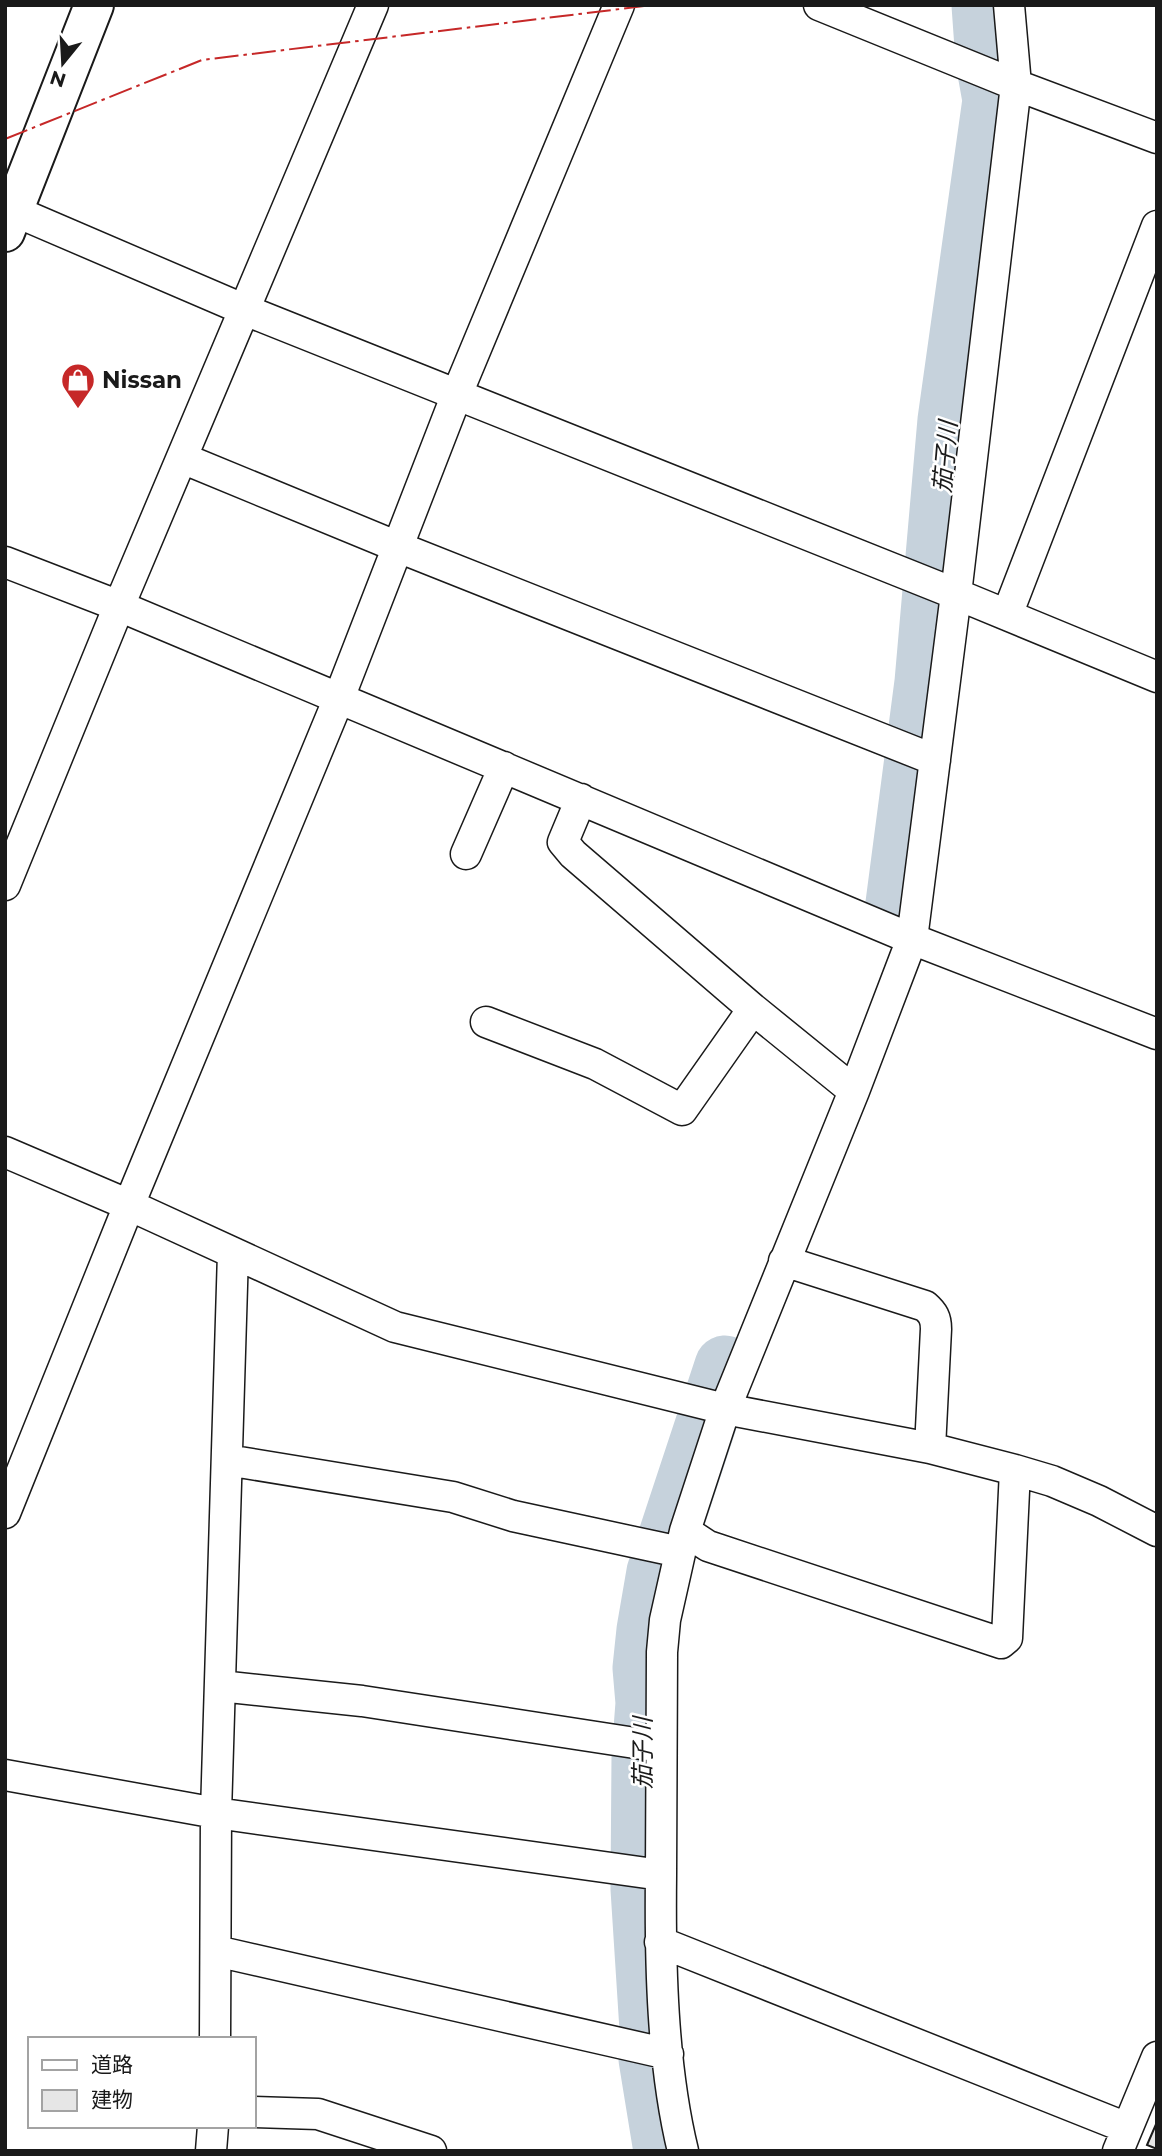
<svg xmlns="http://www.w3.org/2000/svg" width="1162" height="2156" font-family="Montserrat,'Noto Sans JP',sans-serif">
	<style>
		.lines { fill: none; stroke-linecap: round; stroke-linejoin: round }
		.river { stroke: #c6d2dc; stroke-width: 61 }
		.building { fill: #e6e6e6; stroke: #1a1a1a; stroke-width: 2 }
		.street-casing { stroke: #1a1a1a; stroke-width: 33 }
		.secondary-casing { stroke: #1a1a1a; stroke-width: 42 }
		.street { stroke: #fff; stroke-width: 30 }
		.secondary { stroke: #fff; stroke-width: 38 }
		.power { stroke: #c62828; stroke-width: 2; stroke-dasharray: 24 5 3.5 5; stroke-linecap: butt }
		.labels { text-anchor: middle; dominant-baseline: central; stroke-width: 5; stroke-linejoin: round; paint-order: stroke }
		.poi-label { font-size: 23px; font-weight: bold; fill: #1a1a1a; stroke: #fff; text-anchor: start }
		.water-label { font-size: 24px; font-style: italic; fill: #1a1a1a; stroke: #fff }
	</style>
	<rect width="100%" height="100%" fill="#fff"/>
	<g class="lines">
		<path class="river" d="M895,911L925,682L948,420L993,100L986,61L982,5
			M664,2151L649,2059L651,2045L641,1889L642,1755L646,1703L643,1668L647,1630L657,1572L725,1366"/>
	</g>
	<path class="building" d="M1157,2122V2149L1147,2145Z"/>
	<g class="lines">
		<g class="street-casing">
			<path id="street" d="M819,5L1016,85L1157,138
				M5,207L245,310L956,594L1157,677
				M182,458L398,547L935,760
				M5,562L119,606L912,939L1157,1034
				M1007,615L1157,226
				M581,799L563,842L573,854L753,1009L854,1091
				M466,854L504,767
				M5,885L119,606L373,5
				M486,1022L595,1064L682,1110L753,1009
				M5,1152L129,1205L395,1327L725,1409L930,1448L1015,1470L1052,1481L1099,1501L1157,1531
				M784,1261L925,1306C933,1313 936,1318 936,1329L930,1448
				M227,1460L453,1497L513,1516L680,1552
				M5,1513L129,1205L339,698L457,394L619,5
				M685,1531L708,1546L1001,1643L1007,1638L1015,1470
				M220,1686L362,1701L661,1747
				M5,1775L216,1813L661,1875C660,1963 662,2065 683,2151
				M661,1875L662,1652L665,1620L685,1531L725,1409L854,1091L912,939L956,594L1016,85L1009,5
				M660,1942L1127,2128
				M216,1951L668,2054
				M215,2039L216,1813L233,1253
				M254,2112L318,2114L431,2151
				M211,2151L213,2126
				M1118,2151L1157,2057"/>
		</g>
		<g class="secondary-casing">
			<path id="secondary" d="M5,232L94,5"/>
		</g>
		<use href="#street" class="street"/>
		<use href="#secondary" class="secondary"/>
		<path class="power" d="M5,139L202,60L653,5"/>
	</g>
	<defs>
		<g id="shop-pin" transform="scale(1.75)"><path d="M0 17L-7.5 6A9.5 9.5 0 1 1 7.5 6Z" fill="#c62828" stroke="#fff"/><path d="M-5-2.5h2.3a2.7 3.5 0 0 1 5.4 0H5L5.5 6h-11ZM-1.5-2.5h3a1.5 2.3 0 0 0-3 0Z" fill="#fff"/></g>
	</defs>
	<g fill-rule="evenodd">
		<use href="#shop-pin" x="78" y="380"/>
	</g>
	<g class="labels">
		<g class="poi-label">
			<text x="102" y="380">Nissan</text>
		</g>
		<g class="water-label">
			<text transform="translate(945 457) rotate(-85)">茄子川</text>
			<text transform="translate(642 1753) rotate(-90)">茄子川</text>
		</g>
	</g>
	<rect width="1162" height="2156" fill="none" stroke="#1a1a1a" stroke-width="14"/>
	<rect x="28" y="2037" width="228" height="91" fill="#ffffff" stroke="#a3a3a3" stroke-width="2"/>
	<rect x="42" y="2060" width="35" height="10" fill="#ffffff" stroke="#a3a3a3" stroke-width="2"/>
	<text x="91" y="2072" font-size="21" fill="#1a1a1a">道路</text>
	<rect x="42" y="2090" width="35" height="21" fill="#e6e6e6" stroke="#a3a3a3" stroke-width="2"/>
	<text x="91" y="2107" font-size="21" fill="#1a1a1a">建物</text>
	<g transform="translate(63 63) rotate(198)" stroke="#ffffff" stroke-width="5" paint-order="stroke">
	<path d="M0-5L12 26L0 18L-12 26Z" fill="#1a1a1a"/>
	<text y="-10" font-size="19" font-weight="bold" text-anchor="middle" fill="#1a1a1a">N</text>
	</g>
</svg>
